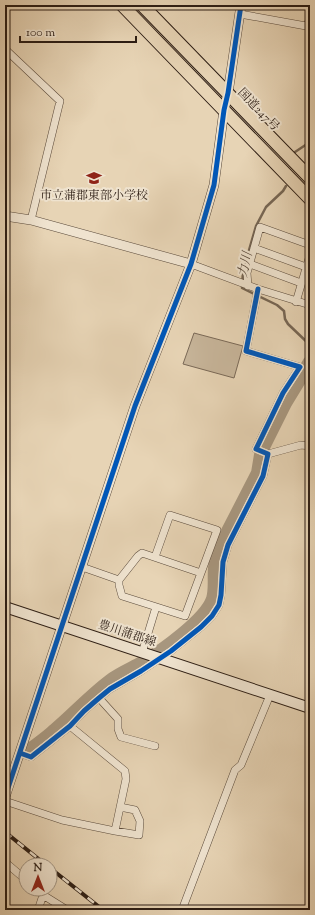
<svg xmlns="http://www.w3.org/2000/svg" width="315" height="915" font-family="'Sorts Mill Goudy','Noto Serif JP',serif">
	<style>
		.green { fill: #c7b59a; stroke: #7a6957 }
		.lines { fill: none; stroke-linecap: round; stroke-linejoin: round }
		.stream { stroke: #766654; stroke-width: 2.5 }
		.river { stroke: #a7967e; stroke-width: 14 }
		.minor-casing { stroke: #5b4b3c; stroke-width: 8 }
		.tertiary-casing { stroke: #5b4b3c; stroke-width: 10 }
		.secondary-casing { stroke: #2c1d14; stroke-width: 12 }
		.trunk-casing { stroke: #2c1d14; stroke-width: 14 }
		.minor { stroke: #efe3cf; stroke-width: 7 }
		.tertiary { stroke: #efe3cf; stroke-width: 9 }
		.secondary { stroke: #efe3cf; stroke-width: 10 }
		.trunk { stroke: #e7d4b5; stroke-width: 12 }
		.rail-casing { stroke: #2c1d14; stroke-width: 4 }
		.rail { stroke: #efe3cf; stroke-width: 2.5; stroke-dasharray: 8; stroke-linecap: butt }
		.cycleway-casing { stroke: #efe3cf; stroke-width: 8 }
		.cycleway { stroke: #0057b8; stroke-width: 5 }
		.labels { text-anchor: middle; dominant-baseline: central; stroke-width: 4; stroke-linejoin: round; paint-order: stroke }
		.street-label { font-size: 12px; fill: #2c1d14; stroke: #efe3cf }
		.poi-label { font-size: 12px; fill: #2c1d14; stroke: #efe3cf }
		.water-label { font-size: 13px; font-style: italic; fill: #574739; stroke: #efe3cf }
	</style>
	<rect width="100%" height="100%" fill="#e7d4b5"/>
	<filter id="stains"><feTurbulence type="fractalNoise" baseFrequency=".005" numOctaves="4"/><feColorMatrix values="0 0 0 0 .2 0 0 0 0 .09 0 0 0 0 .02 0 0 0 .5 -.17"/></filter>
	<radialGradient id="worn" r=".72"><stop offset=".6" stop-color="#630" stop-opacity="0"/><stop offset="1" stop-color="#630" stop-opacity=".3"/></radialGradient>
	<path class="green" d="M194,333L243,346L234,378L183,364Z"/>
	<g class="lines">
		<path class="stream" d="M295,152L310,142
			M286,186L283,191L266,207L256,226L243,271L242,288L277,305L284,311L285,319L288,324L310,345"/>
		<path class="river" d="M31,749C39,743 48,737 55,730C74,714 90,696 110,681C119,674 131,669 142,663C161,652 206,620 213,599C216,589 214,578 215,568C216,560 219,552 221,545L258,473L262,449L285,403L310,362"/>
		<g class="minor-casing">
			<path id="minor" d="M240,14L306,26L310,20
				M5,49L60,101L31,220
				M254,248L306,267
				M191,264L258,289L310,305
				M250,264L301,283
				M248,286L247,273L260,227L310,245
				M296,302L310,255
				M268,454L301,445L310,446
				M155,557L170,515L217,530L185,616L122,596L119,585V580L138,556L142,553L201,573
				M82,567L119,580
				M142,653L156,607
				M99,698L118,719V729L121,737L155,746
				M70,726L125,771L126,779L115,831
				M20,753L31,757L70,726L84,711L99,698L110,689L141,671L171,651L201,627L212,616L219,605L221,595L223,562L228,545L263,476L268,454L256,449L283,393L300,367L246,351L258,289
				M5,801L62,820L115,831L139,835L140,821L135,810L120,807
				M5,862L26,880
				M36,889L43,895L67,910
				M38,910L43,895
				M182,910L235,770L241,765L270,695"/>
		</g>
		<g class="tertiary-casing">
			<path id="tertiary" d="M5,216L31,220L191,264
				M5,797L135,406L191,264L214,185L224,110L228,93L241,5"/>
		</g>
		<g class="secondary-casing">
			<path id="secondary" d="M5,607L310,708"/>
		</g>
		<g class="trunk-casing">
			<path id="trunk" d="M122,5L310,199
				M142,5L310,178"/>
		</g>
		<use href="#minor" class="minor"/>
		<use href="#tertiary" class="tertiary"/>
		<use href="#secondary" class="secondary"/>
		<use href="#trunk" class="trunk"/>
		<g class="rail-casing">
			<path id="rail" d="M5,832L46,865
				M50,868L103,910"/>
		</g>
		<use href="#rail" class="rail"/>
		<g class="cycleway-casing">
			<path id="cycleway" d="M20,753L31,757L70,726L84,711L99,698L110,689L141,671L171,651L201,627L212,616L219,605L221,595L223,562L228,545L263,476L268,454L256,449L283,393L300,367L246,351L258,289
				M5,797L135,406L191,264L214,185L224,110L228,93L241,5"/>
		</g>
		<use href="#cycleway" class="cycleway"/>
	</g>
	<defs>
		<g id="school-bare" transform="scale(1.2)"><path d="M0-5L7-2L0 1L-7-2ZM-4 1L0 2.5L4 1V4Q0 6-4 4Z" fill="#8f2418" stroke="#efe3cf" stroke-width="2.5" paint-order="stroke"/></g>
	</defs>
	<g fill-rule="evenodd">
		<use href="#school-bare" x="94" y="178"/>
	</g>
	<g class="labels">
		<g class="street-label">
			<text transform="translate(258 110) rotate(46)">国道247号</text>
			<text transform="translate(127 634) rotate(18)">豊川蒲郡線</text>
		</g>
		<g class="poi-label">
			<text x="94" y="196">市立蒲郡東部小学校</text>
		</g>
		<g class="water-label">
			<text transform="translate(246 265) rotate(-78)">力川</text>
		</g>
	</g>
	<rect width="315" height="915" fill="none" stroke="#e7d4b5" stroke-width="20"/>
	<rect x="6" y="6" width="303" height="903" fill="none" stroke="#2c1d14" stroke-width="2"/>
	<rect x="10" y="10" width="295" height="895" fill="none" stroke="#2c1d14"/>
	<g transform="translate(38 877)"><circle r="19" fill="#efe3cf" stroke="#a19484"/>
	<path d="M0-3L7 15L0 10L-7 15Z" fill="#8f2418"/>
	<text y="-6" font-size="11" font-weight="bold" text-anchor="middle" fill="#2c1d14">N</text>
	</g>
	<path d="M20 36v6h116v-6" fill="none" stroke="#2c1d14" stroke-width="2"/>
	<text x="26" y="36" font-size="12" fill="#2c1d14" stroke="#efe3cf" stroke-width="3" paint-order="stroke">100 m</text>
	<rect width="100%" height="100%" filter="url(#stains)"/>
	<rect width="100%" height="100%" fill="url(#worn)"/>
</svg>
